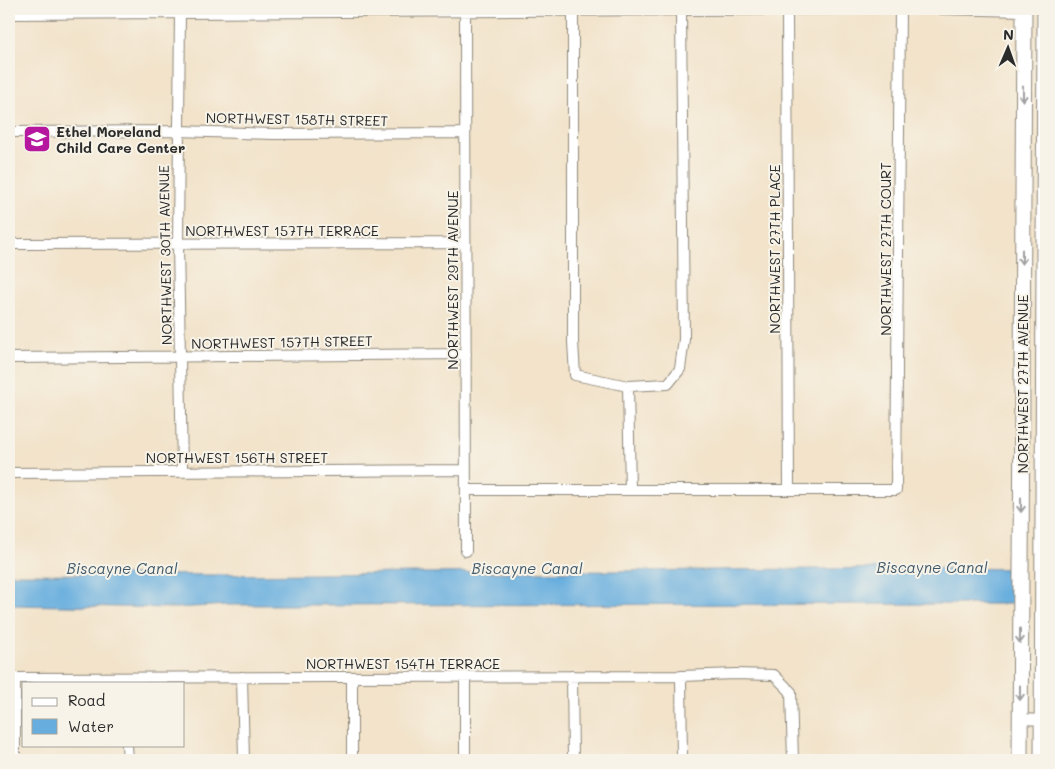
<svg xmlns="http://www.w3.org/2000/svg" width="1055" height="769" font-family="Mali,sans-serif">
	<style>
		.water { fill: #67aede; stroke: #496c84 }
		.pier { fill: #f2e3ca }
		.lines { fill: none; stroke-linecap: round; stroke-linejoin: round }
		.street-casing { stroke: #8e877a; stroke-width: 12 }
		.primary-casing { stroke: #8e877a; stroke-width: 17 }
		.street { stroke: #fff; stroke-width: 10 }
		.primary { stroke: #fff; stroke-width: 15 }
		.oneway { stroke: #a0a0a0 }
		.labels { text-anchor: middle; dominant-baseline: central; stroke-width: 4; stroke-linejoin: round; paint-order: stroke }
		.street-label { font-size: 14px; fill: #2b2b2b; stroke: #f7f3e8 }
		.poi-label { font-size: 14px; font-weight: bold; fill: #2b2b2b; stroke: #f7f3e8; text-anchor: start }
		.water-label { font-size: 15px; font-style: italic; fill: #40596a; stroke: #f7f3e8 }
	</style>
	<rect width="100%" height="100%" fill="#f7f3e8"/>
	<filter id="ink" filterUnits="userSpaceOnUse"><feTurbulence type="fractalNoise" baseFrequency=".02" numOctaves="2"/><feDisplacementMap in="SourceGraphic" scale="10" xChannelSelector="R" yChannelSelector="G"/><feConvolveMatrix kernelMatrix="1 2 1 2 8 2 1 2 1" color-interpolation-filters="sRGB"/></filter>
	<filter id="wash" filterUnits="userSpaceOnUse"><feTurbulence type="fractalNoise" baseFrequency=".0096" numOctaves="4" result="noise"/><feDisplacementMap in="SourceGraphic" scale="20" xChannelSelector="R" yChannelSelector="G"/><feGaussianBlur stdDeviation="1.12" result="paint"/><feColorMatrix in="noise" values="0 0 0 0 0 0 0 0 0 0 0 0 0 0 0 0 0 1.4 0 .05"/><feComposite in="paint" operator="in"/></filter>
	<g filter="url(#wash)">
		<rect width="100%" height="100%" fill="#f2e3ca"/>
		<path class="water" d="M911,568L1046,569V604L228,605L175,608L9,605V574L220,575Z"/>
		<path class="pier" d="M1012,566H1046V606H1012Z"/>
	</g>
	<g filter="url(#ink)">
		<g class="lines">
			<g class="street-casing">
				<path id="street" d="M180,9L178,244L182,470
					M465,9L466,551
					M787,9L789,490
					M941,9L1024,11
					M573,11V342L575,375L628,386L668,384L680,369L684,339L681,10
					M9,14L846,9
					M9,132L178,131L274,134L465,133
					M9,244L465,243
					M9,358L466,354
					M628,386L630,490
					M9,473L466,470
					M466,490H896L900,9
					M572,676L573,760
					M681,676L682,760
					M242,677L244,760
					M9,678L681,676L736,674L774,675L791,692L793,760
					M1020,719L1046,720
					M127,745L128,760
					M15,760V678
					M352,760V677
					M465,760V676"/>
			</g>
			<g class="primary-casing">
				<path id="primary" d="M1020,760L1024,9
					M1042,760L1045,9"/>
			</g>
			<use href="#street" class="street"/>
			<use href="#primary" class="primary"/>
		</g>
		<defs><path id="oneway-shaft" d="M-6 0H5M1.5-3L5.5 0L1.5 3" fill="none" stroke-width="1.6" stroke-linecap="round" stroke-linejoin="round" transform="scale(1.25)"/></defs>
		<g class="oneway">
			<use href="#oneway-shaft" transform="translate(1023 94) rotate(90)"/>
			<use href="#oneway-shaft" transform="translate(1022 257) rotate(90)"/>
			<use href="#oneway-shaft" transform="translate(1021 505) rotate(90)"/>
			<use href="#oneway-shaft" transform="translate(1020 636) rotate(90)"/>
			<use href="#oneway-shaft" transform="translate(1020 693) rotate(90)"/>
		</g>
	</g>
	<defs>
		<g id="school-square" transform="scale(1.4375)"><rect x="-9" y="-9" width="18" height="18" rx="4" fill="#b5179e" stroke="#f7f3e8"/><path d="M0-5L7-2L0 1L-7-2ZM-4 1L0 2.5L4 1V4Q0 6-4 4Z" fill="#fff"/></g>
	</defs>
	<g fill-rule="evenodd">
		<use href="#school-square" x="37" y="139"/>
	</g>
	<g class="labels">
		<g class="street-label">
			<text transform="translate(297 119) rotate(1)">NORTHWEST 158TH STREET</text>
			<text x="282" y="230">NORTHWEST 157TH TERRACE</text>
			<text transform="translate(774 249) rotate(-90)">NORTHWEST 27TH PLACE</text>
			<text transform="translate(885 249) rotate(-90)">NORTHWEST 27TH COURT</text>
			<text transform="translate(165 255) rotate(-91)">NORTHWEST 30TH AVENUE</text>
			<text transform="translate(452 280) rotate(-90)">NORTHWEST 29TH AVENUE</text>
			<text transform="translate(282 342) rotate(-1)">NORTHWEST 157TH STREET</text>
			<text transform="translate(1022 384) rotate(-90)">NORTHWEST 27TH AVENUE</text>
			<text x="237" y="457">NORTHWEST 156TH STREET</text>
			<text x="403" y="663">NORTHWEST 154TH TERRACE</text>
		</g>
		<g class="poi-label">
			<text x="56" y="131">Ethel Moreland<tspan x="56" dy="16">Child Care Center</tspan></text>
		</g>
		<g class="water-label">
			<text x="932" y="567">Biscayne Canal</text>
			<text x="122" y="568">Biscayne Canal</text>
			<text x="527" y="568">Biscayne Canal</text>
		</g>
	</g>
	<rect width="1055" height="769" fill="none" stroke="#f7f3e8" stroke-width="30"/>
	<rect x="22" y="682" width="162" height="65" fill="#f7f3e8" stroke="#a5a39c"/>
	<rect x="32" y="698" width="25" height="8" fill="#ffffff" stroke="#a5a39c"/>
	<text x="68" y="706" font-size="15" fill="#2b2b2b">Road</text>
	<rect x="32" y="719" width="25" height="15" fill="#67aede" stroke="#a5a39c"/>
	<text x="68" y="732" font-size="15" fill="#2b2b2b">Water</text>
	<g transform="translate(1008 48) rotate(2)" stroke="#f7f3e8" stroke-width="4" paint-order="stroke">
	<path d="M0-4L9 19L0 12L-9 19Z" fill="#2b2b2b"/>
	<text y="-8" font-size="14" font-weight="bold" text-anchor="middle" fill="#2b2b2b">N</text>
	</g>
</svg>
